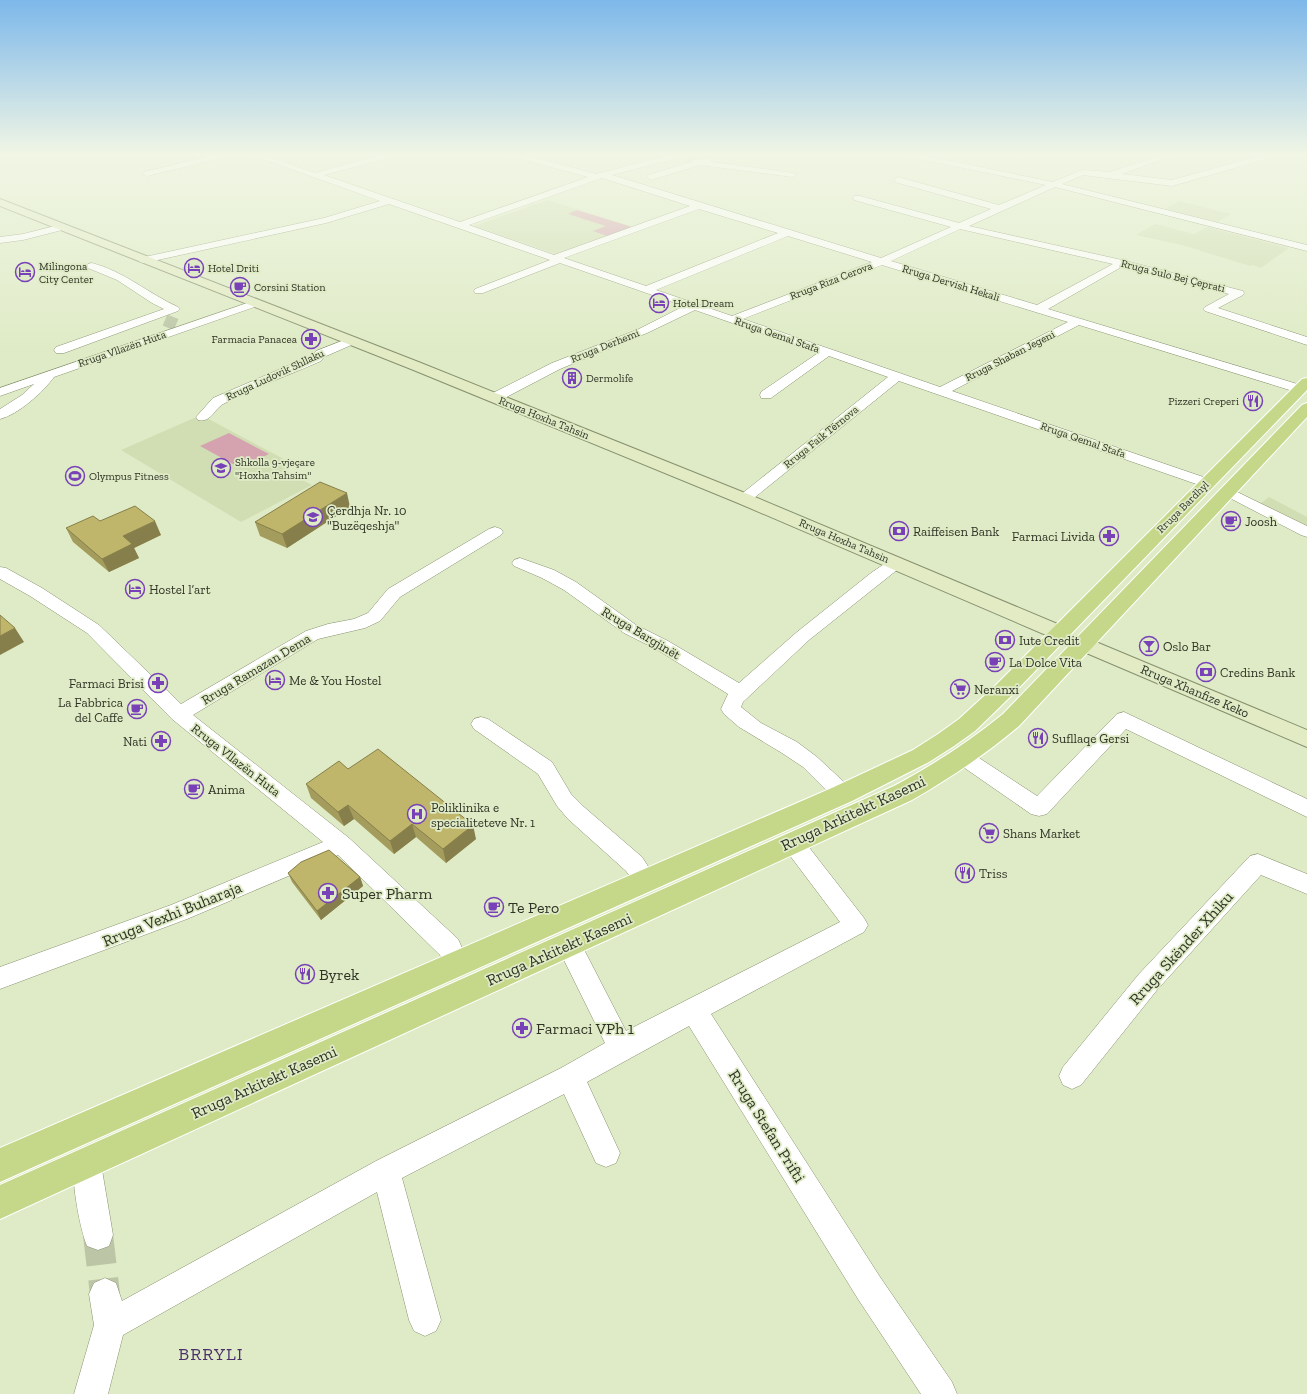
<svg xmlns="http://www.w3.org/2000/svg" width="1307" height="1394" font-family="'Zilla Slab',serif">
	<style>
		.built { fill: #d1deb3 }
		.green { fill: #d5a3b0 }
		.lines { fill: none; stroke-linecap: round; stroke-linejoin: round }
		.minor-tunnel-far2 { stroke: #bcc6a6; stroke-width: 9; stroke-dasharray: 9 4.5; stroke-linecap: butt }
		.minor-tunnel-far1 { stroke: #bcc6a6; stroke-width: 12; stroke-dasharray: 12 5.5; stroke-linecap: butt }
		.minor-tunnel { stroke: #bcc6a6; stroke-width: 30; stroke-dasharray: 30 14; stroke-linecap: butt }
		.minor-casing { stroke: #87916f; stroke-width: 1 }
		.secondary-casing { stroke: #87916f; stroke-width: 2 }
		.primary-casing { stroke: #fff; stroke-width: 2 }
		.minor { fill: #fff; fill-rule: evenodd }
		.secondary { fill: #e2ebc4; fill-rule: evenodd }
		.primary { fill: #c5d789; fill-rule: evenodd }
		.wall { fill: #a49c5c }
		.shaded-wall { fill: #867f4b }
		.building { fill: #bfb56b; stroke: #867f4b }
		.labels { text-anchor: middle; dominant-baseline: central; stroke-width: 3.5; stroke-linejoin: round; paint-order: stroke }
		.far-poi-label { font-size: 11px; fill: #2f3325; stroke: #dfebc6; text-anchor: start }
		.far-street-label { font-size: 11px; fill: #2f3325; stroke: #dfebc6 }
		.poi-label { font-size: 13px; fill: #2f3325; stroke: #dfebc6; text-anchor: start }
		.street-label { font-size: 13px; fill: #2f3325; stroke: #dfebc6 }
		.near-street-label { font-size: 16px; fill: #2f3325; stroke: #dfebc6 }
		.near-poi-label { font-size: 16px; fill: #2f3325; stroke: #dfebc6; text-anchor: start }
		.near-quarter-label { font-size: 18px; letter-spacing: 1px; fill: #49306b; stroke: #dfebc6 }
	</style>
	<rect width="100%" height="100%" fill="#dfebc6"/>
	<path class="built" d="M547,200L633,227L555,254L474,226Z
		M1179,201L1231,214L1217,222L1165,209Z
		M1155,224L1194,234L1207,227L1289,248L1261,268L1253,265L1250,266L1182,245L1136,235Z
		M201,415L295,465L286,471L312,485L241,522L121,450Z
		M1269,497L1307,517V528L1260,504Z"/>
	<path class="green" d="M577,210L632,227L607,236L593,231L606,226L568,214Z
		M229,433L269,454L240,468L200,446Z"/>
	<g class="lines">
		<path class="minor-tunnel-far2" d="M686,160L695,162"/>
		<path class="minor-tunnel-far1" d="M165,320L177,325"/>
		<path class="minor-tunnel" d="M98,1235L105,1294"/>
		<g class="minor-casing">
			<path id="minor" d="M214,155H226L225,157L147,176L143,174L144,172Z
				M252,155H263L315,173L381,155H393L392,157L324,175L460,222L588,177L514,157L513,155H525L596,174L671,155H683L682,157L612,175L881,258L951,227L854,200L853,198L854,196H860L959,223L991,209L895,182L894,180L898,177L999,205L1046,185L910,157L906,155H921L1053,182L1082,170L1110,172L1162,155H1173L1122,174L1172,180L1262,155H1274L1273,157L1172,186L1083,175L1062,184L1307,245V251L1055,187L969,226L1122,260L1243,291L1244,293L1243,295L1218,308L1307,337V345L1205,311L1203,309L1205,307L1229,294L1123,266L1048,309L1304,386L1306,389L1304,392H1296L1079,325L952,391L1212,480L1214,483L1212,486L1207,487L1202,486L899,381L749,502L744,503L739,502L737,499L739,496L888,377L829,356L771,398H761L760,395L761,392L818,353L695,310L647,333L560,369L499,401H489L488,398L489,395L552,363L639,329L684,306L560,263L483,293H475L474,291L475,289L550,260L389,204L326,223L144,263L140,262L139,260L140,258L324,218L380,201ZM602,178L690,206L554,255L469,225ZM699,209L778,233L646,286L564,258ZM960,229L1113,264L1037,305L891,261ZM788,236L872,262L732,316L656,290ZM882,265L1068,322L940,387L743,319Z
				M708,158H711V162L793,173L797,175L793,177L700,165L651,180L647,177L648,175L691,162L692,160Z
				M63,224L68,227L66,229L23,240L0,243V237L23,234Z
				M92,263C124,271 149,294 178,307L180,309L178,311L64,353H56L54,350L56,347L164,309L152,303L117,280L88,268L87,266L88,264Z
				M256,300L260,301L261,303L260,305L54,377C43,392 19,414 0,419V409L22,395L34,384L0,396V388Z
				M352,337L356,339L358,341L356,343L324,357L321,361C289,375 256,387 225,403C214,408 212,423 198,420L196,417L213,398L313,355L316,351Z
				M1229,488L1307,526V537L1301,535L1224,495L1222,492L1224,489Z
				M495,527L501,529L503,532L501,535L400,597L380,621L365,628L318,639L193,715L349,838L458,939L469,963L466,971L457,974L448,971L440,955L338,855L187,919L0,989V967L171,905L323,842L172,719L87,633L30,596L0,579V567L6,568L42,588L99,625L181,704L306,631L328,624L354,619L368,613L388,589L489,529Z
				M520,558L554,570L576,582L636,625L668,641L739,683L797,632L871,573L890,560L896,558L902,560L904,563L902,566L809,640L743,702L741,707L761,723L797,742L817,757L845,783L853,794L850,800L843,802L836,800L803,767L782,753L739,727L724,714L721,709L728,694L656,649L624,633L564,590L542,578L514,566L512,563L514,560Z
				M1124,712L1307,799V817L1126,729L1047,814L1039,816L1031,814L956,762L953,757L956,752L963,749L970,752L1037,796L1117,714Z
				M481,717L488,719L552,762L571,794L584,807L642,857L657,880L654,887L646,890L638,887L626,871L568,819L557,806L538,774L474,729L471,724L474,719Z
				M793,834L801,837L864,918L868,925L864,932L711,1014L880,1277L952,1382L957,1394H921L858,1299L689,1026L587,1082L620,1153L616,1163L606,1167L596,1163L564,1094L402,1178L441,1320L436,1331L425,1336L414,1331L409,1320L377,1192L123,1335L108,1394H74L94,1325L89,1294L94,1283L105,1278L116,1283L122,1301L376,1161L561,1068L605,1043L556,944L559,936L568,933L577,936L626,1031L840,922L785,849L782,843L785,837Z
				M1258,854L1307,874V894L1261,875L1157,990L1081,1085L1072,1089L1063,1085L1059,1076L1063,1067L1139,974L1250,856Z
				M87,1150L97,1154L101,1164L113,1235L109,1246L98,1250L87,1246C79,1226 73,1187 73,1166C73,1162 75,1158 77,1154Z"/>
		</g>
		<g class="secondary-casing">
			<path id="secondary" d="M0,199L421,363L750,495L1067,628L1070,633L1067,638L1060,640L1053,638L738,503L411,369L0,206Z
				M1084,637L1307,730V747L1077,649L1074,644L1077,639Z"/>
		</g>
		<g class="primary-casing">
			<path id="primary" d="M1307,378V390L1011,696L975,731L954,746L929,762L852,801L0,1182V1148L834,787L913,750L938,734L959,719L995,686L1302,379Z
				M1307,403V417L1019,726C986,754 950,778 912,800L0,1219V1185L894,786C933,765 969,742 1003,714L1302,405Z"/>
		</g>
		<use href="#minor" class="minor"/>
		<use href="#secondary" class="secondary"/>
		<use href="#primary" class="primary"/>
	</g>
	<path class="wall" d="M350,507L287,548L260,536L255,522Z
		M100,521L161,535L134,548L139,558L109,572L73,542L66,528Z
		M348,769L476,839L446,863L416,837L394,854L354,819L344,826L311,798L306,784Z
		M288,873L360,877L363,886L321,920L292,882Z"/>
	<path class="shaded-wall" d="M347,493L350,507L287,548L282,534Z
		M155,521L161,535L134,548L139,558L109,572L102,559L123,536Z
		M15,628L24,642L0,655V636Z
		M348,805L354,819L344,826L338,812Z
		M412,824L416,837L394,854L390,841Z
		M473,825L476,839L446,863L443,849Z
		M360,877L363,886L321,920L317,911Z"/>
	<path class="building" d="M320,482L347,493L282,534L255,522Z
		M135,506L155,521L123,536L132,544L102,559L66,528L93,516L100,521Z
		M0,615L15,628L0,636Z
		M378,749L473,825L443,849L412,824L390,841L348,805L338,812L306,784L339,761L348,769Z
		M329,850L360,877L317,911L288,873L301,862Z"/>
	<linearGradient id="sky" x2="0" y2="1"><stop stop-color="#7db8ea"/><stop offset="0.44" stop-color="#f1f6e5"/><stop offset="1" stop-color="#f1f6e5" stop-opacity="0"/></linearGradient>
	<rect width="1307" height="350" fill="url(#sky)"/>
	<defs>
		<g id="hotel-ring" transform="scale(1)"><circle r="9.5" fill="#dfebc6" stroke="#7841b8" stroke-width="1.5"/><path d="M-6-4.5h1.5V1H6V5H4.5V3h-9V5H-6ZM-4 0a1.8 1.8 0 1 1 3.6 0ZM.5 0V-2.5h3Q6-2.5 6 0Z" fill="#7841b8"/></g>
		<g id="cafe-ring" transform="scale(1)"><circle r="9.5" fill="#dfebc6" stroke="#7841b8" stroke-width="1.5"/><path d="M-5.5-4.5H6V0H3Q3 3.5 0 3.5H-2.5Q-5.5 3.5-5.5 0ZM3-3.2v2h1.7v-2ZM-6 4.5H4V6H-6Z" fill="#7841b8"/></g>
		<g id="pharmacy-ring" transform="scale(1)"><circle r="9.5" fill="#dfebc6" stroke="#7841b8" stroke-width="1.5"/><path d="M-2-6h4v4h4v4h-4v4h-4v-4h-4v-4h4Z" fill="#7841b8"/></g>
		<g id="building-ring" transform="scale(1)"><circle r="9.5" fill="#dfebc6" stroke="#7841b8" stroke-width="1.5"/><path d="M-4-6H4V6H1V3H-1V6H-4ZM-2.5-4.3h1.7v1.8h-1.7ZM.8-4.3h1.7v1.8H.8ZM-2.5-1h1.7V.8h-1.7ZM.8-1h1.7V.8H.8Z" fill="#7841b8"/></g>
		<g id="restaurant-ring" transform="scale(1)"><circle r="9.5" fill="#dfebc6" stroke="#7841b8" stroke-width="1.5"/><path d="M-5-6h1v4h1v-4h1v4h1v-4h1v5L-1.5 .5V6h-2V.5L-5-1ZM5-6V6H3V1.5H1.5Q1.5-4 5-6Z" fill="#7841b8"/></g>
		<g id="school-ring" transform="scale(1)"><circle r="9.5" fill="#dfebc6" stroke="#7841b8" stroke-width="1.5"/><path d="M0-5L7-2L0 1L-7-2ZM-4 1L0 2.5L4 1V4Q0 6-4 4Z" fill="#7841b8"/></g>
		<g id="stadium-ring" transform="scale(1)"><circle r="9.5" fill="#dfebc6" stroke="#7841b8" stroke-width="1.5"/><path d="M0-5a6.5 5 0 1 0 0 10a6.5 5 0 1 0 0-10ZM-3.5-1.8h7v3.6h-7Z" fill="#7841b8"/></g>
		<g id="bank-ring" transform="scale(1)"><circle r="9.5" fill="#dfebc6" stroke="#7841b8" stroke-width="1.5"/><path d="M-6-4H6V4H-6ZM0-2.3a2.3 2.3 0 1 0 0 4.6a2.3 2.3 0 1 0 0-4.6Z" fill="#7841b8"/></g>
		<g id="bar-ring" transform="scale(1)"><circle r="9.5" fill="#dfebc6" stroke="#7841b8" stroke-width="1.5"/><path d="M-6-5H6L.8 .8V4.5H3.5V6h-7V4.5H-.8V.8Z" fill="#7841b8"/></g>
		<g id="supermarket-ring" transform="scale(1)"><circle r="9.5" fill="#dfebc6" stroke="#7841b8" stroke-width="1.5"/><path d="M-6-5.5h2.5l.6 2H6L4.5 2H-2.5L-4.4-4H-6ZM-1.5 3.2a1.3 1.3 0 1 0 .1 0ZM3 3.2a1.3 1.3 0 1 0 .1 0Z" fill="#7841b8"/></g>
		<g id="hospital-ring" transform="scale(1)"><circle r="9.5" fill="#dfebc6" stroke="#7841b8" stroke-width="1.5"/><path d="M-5-5h3v3.5h4V-5h3V5h-3V1.5h-4V5h-3Z" fill="#7841b8"/></g>
	</defs>
	<g fill-rule="evenodd">
		<use href="#hotel-ring" x="194" y="268"/>
		<use href="#hotel-ring" x="25" y="272"/>
		<use href="#cafe-ring" x="240" y="287"/>
		<use href="#hotel-ring" x="659" y="303"/>
		<use href="#pharmacy-ring" x="311" y="339"/>
		<use href="#building-ring" x="572" y="378"/>
		<use href="#restaurant-ring" x="1253" y="401"/>
		<use href="#school-ring" x="221" y="468"/>
		<use href="#stadium-ring" x="75" y="476"/>
		<use href="#school-ring" x="313" y="517"/>
		<use href="#cafe-ring" x="1231" y="521"/>
		<use href="#bank-ring" x="899" y="531"/>
		<use href="#pharmacy-ring" x="1109" y="536"/>
		<use href="#hotel-ring" x="135" y="589"/>
		<use href="#bank-ring" x="1005" y="640"/>
		<use href="#bar-ring" x="1149" y="646"/>
		<use href="#cafe-ring" x="995" y="662"/>
		<use href="#bank-ring" x="1206" y="672"/>
		<use href="#hotel-ring" x="275" y="680"/>
		<use href="#pharmacy-ring" x="158" y="683"/>
		<use href="#supermarket-ring" x="960" y="689"/>
		<use href="#cafe-ring" x="137" y="709"/>
		<use href="#restaurant-ring" x="1038" y="738"/>
		<use href="#pharmacy-ring" x="161" y="741"/>
		<use href="#cafe-ring" x="194" y="789"/>
		<use href="#hospital-ring" x="417" y="814"/>
		<use href="#supermarket-ring" x="989" y="833"/>
		<use href="#restaurant-ring" x="965" y="873"/>
		<use href="#pharmacy-ring" x="328" y="893"/>
		<use href="#cafe-ring" x="494" y="907"/>
		<use href="#restaurant-ring" x="305" y="974"/>
		<use href="#pharmacy-ring" x="522" y="1028"/>
	</g>
	<g class="labels">
		<g class="far-poi-label">
			<text x="39" y="266">Milingona<tspan x="39" dy="13">City Center</tspan></text>
			<text x="208" y="268">Hotel Driti</text>
			<text x="254" y="287">Corsini Station</text>
			<text x="673" y="303">Hotel Dream</text>
			<text x="297" y="339" text-anchor="end">Farmacia Panacea</text>
			<text x="586" y="378">Dermolife</text>
			<text x="1239" y="401" text-anchor="end">Pizzeri Creperi</text>
			<text x="235" y="462">Shkolla 9-vjeçare<tspan x="235" dy="13">"Hoxha Tahsim"</tspan></text>
			<text x="89" y="476">Olympus Fitness</text>
		</g>
		<g class="far-street-label">
			<text transform="translate(1173 276) rotate(14)">Rruga Sulo Bej Çeprati</text>
			<text transform="translate(831 281) rotate(-21)">Rruga Riza Cerova</text>
			<text transform="translate(951 283) rotate(17)">Rruga Dervish Hekali</text>
			<text transform="translate(777 335) rotate(19)">Rruga Qemal Stafa</text>
			<text transform="translate(605 346) rotate(-22)">Rruga Derhemi</text>
			<text transform="translate(122 349) rotate(-19)">Rruga Vllazën Huta</text>
			<text transform="translate(1010 356) rotate(-27)">Rruga Shaban Jegeni</text>
			<text transform="translate(275 375) rotate(-25)">Rruga Ludovik Shllaku</text>
			<text transform="translate(544 418) rotate(22)">Rruga Hoxha Tahsin</text>
			<text transform="translate(821 437) rotate(-39)">Rruga Faik Tërnova</text>
			<text transform="translate(1083 440) rotate(19)">Rruga Qemal Stafa</text>
			<text transform="translate(1183 507) rotate(-45)">Rruga Bardhyl</text>
			<text transform="translate(844 541) rotate(23)">Rruga Hoxha Tahsin</text>
		</g>
		<g class="poi-label">
			<text x="327" y="510">Çerdhja Nr. 10<tspan x="327" dy="15">"Buzëqeshja"</tspan></text>
			<text x="1245" y="521">Joosh</text>
			<text x="913" y="531">Raiffeisen Bank</text>
			<text x="1095" y="536" text-anchor="end">Farmaci Livida</text>
			<text x="149" y="589">Hostel l’art</text>
			<text x="1019" y="640">Iute Credit</text>
			<text x="1163" y="646">Oslo Bar</text>
			<text x="1009" y="662">La Dolce Vita</text>
			<text x="1220" y="672">Credins Bank</text>
			<text x="289" y="680">Me &amp; You Hostel</text>
			<text x="144" y="683" text-anchor="end">Farmaci Brisi</text>
			<text x="974" y="689">Neranxi</text>
			<text x="123" y="702" text-anchor="end">La Fabbrica<tspan x="123" dy="15">del Caffe</tspan></text>
			<text x="1052" y="738">Sufllaqe Gersi</text>
			<text x="147" y="741" text-anchor="end">Nati</text>
			<text x="208" y="789">Anima</text>
			<text x="431" y="807">Poliklinika e<tspan x="431" dy="15">specialiteteve Nr. 1</tspan></text>
			<text x="1003" y="833">Shans Market</text>
			<text x="979" y="873">Triss</text>
		</g>
		<g class="street-label">
			<text transform="translate(641 633) rotate(31)">Rruga Bargjinët</text>
			<text transform="translate(256 669) rotate(-31)">Rruga Ramazan Dema</text>
			<text transform="translate(1195 691) rotate(23)">Rruga Xhanfize Keko</text>
			<text transform="translate(236 760) rotate(38)">Rruga Vllazën Huta</text>
		</g>
		<g class="near-street-label">
			<text transform="translate(853 813) rotate(-25)">Rruga Arkitekt Kasemi</text>
			<text transform="translate(172 914) rotate(-22)">Rruga Vexhi Buharaja</text>
			<text transform="translate(1181 948) rotate(-48)">Rruga Skënder Xhiku</text>
			<text transform="translate(559 949) rotate(-24)">Rruga Arkitekt Kasemi</text>
			<text transform="translate(264 1082) rotate(-24)">Rruga Arkitekt Kasemi</text>
			<text transform="translate(767 1126) rotate(58)">Rruga Stefan Prifti</text>
		</g>
		<g class="near-poi-label">
			<text x="342" y="893">Super Pharm</text>
			<text x="508" y="907">Te Pero</text>
			<text x="319" y="974">Byrek</text>
			<text x="536" y="1028">Farmaci VPh 1</text>
		</g>
		<g class="near-quarter-label">
			<text x="211" y="1354">BRRYLI</text>
		</g>
	</g>
</svg>
